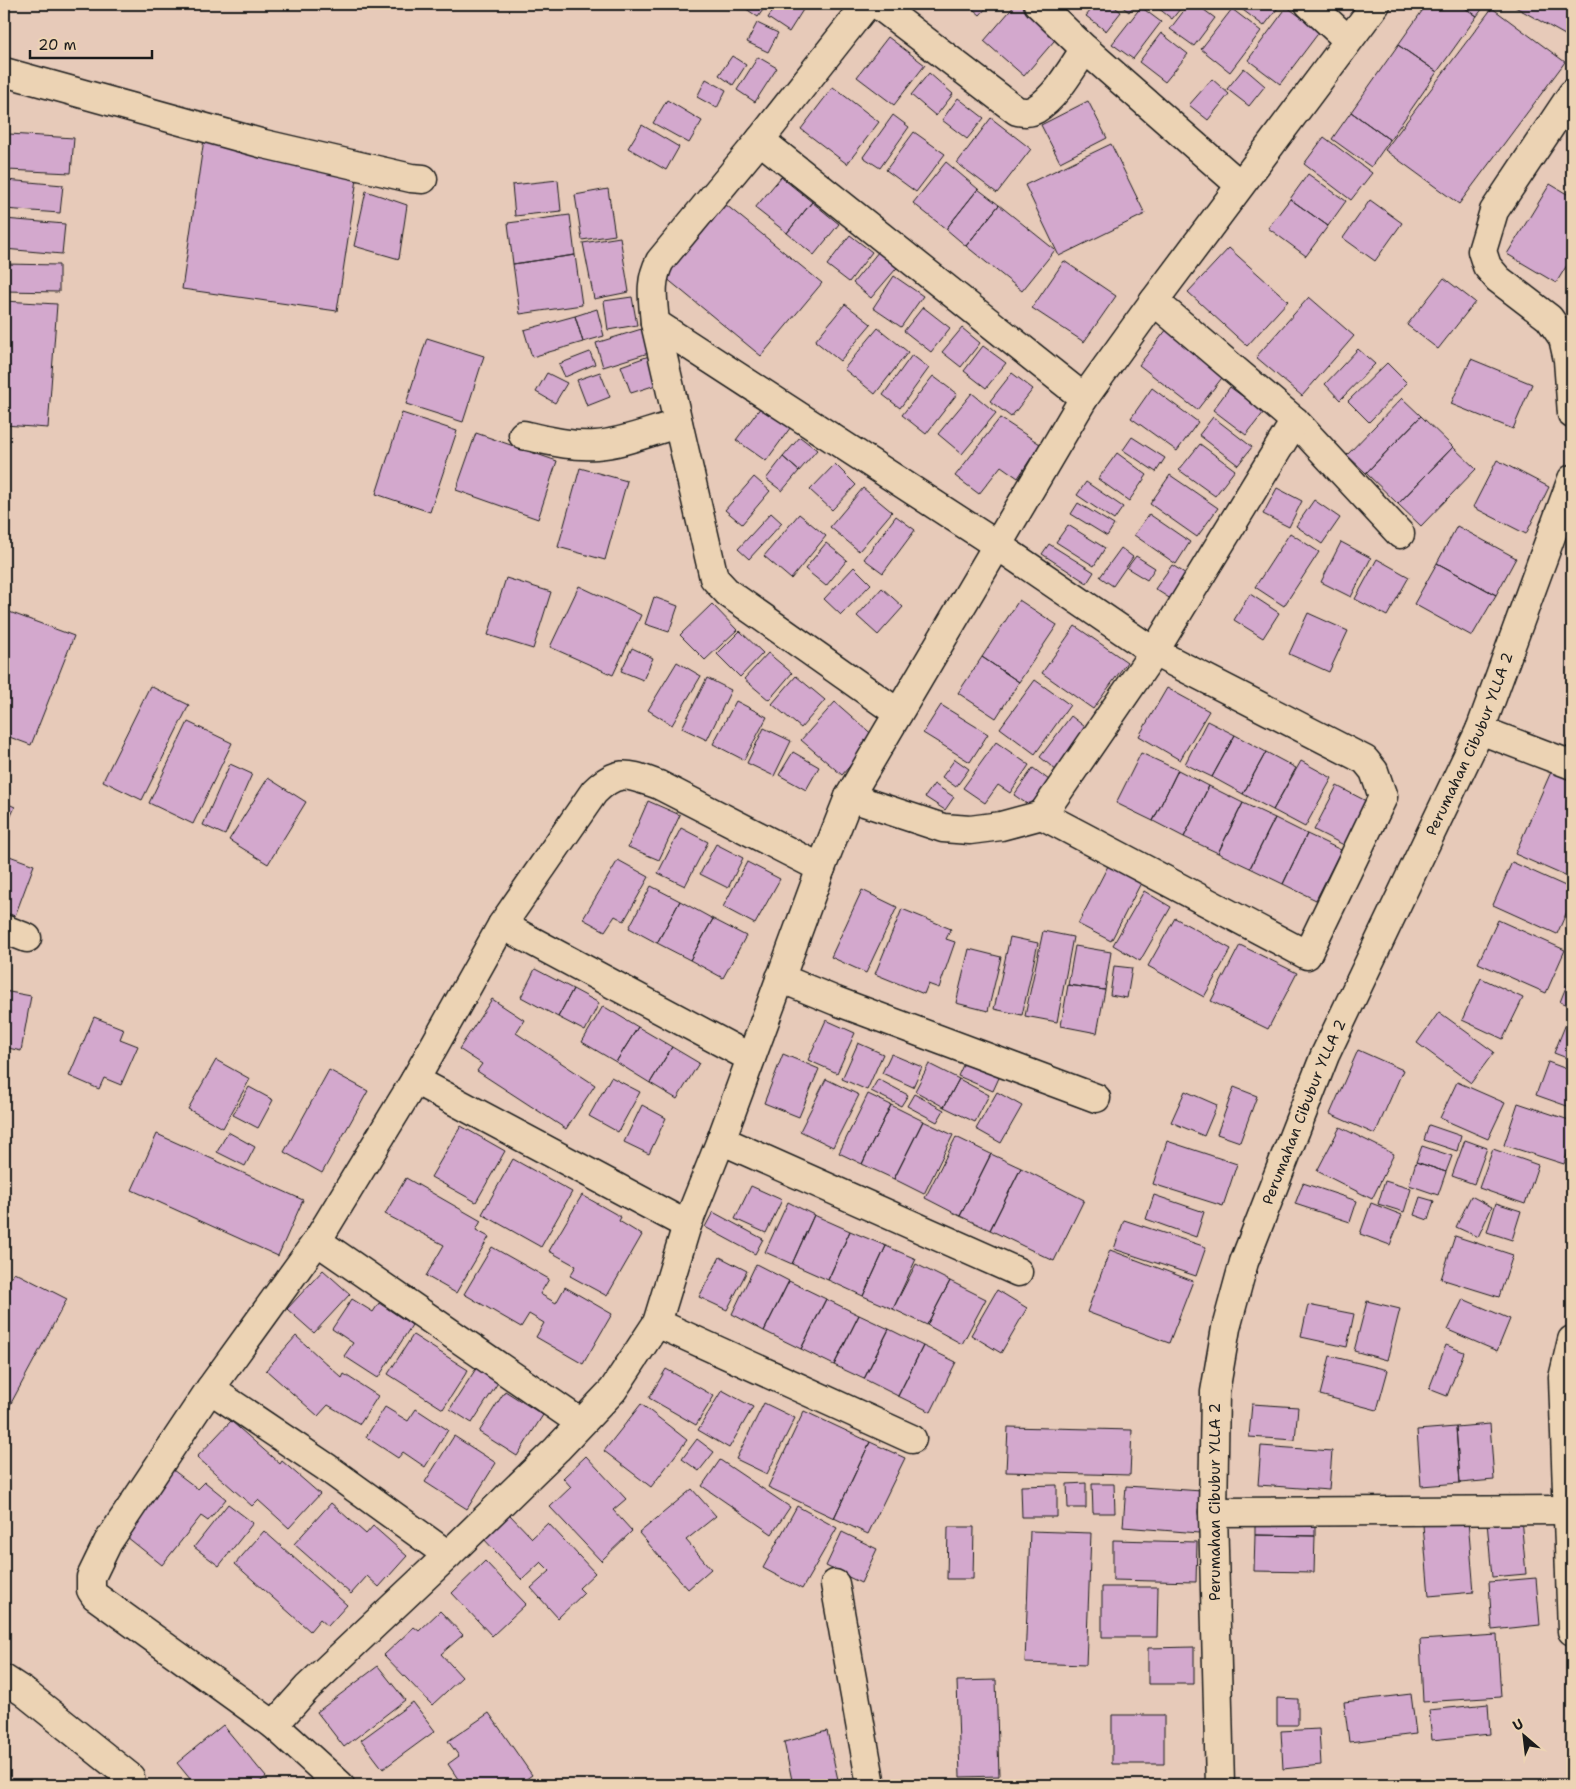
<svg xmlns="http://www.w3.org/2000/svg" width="1576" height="1789" font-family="'Shantell Sans',sans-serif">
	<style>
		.building { fill: #d3a8cd; stroke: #1c1c1c }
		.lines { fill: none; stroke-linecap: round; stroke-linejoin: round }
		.minor-casing { stroke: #1c1c1c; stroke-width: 31 }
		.minor { stroke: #ecd3b4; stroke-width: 28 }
		.labels { text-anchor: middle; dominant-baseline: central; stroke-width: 4; stroke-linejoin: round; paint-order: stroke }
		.street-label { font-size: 15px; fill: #1c1c1c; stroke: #ecd3b4 }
	</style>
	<rect width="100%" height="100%" fill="#e7cab9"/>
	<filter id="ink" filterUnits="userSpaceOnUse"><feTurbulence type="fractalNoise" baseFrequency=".02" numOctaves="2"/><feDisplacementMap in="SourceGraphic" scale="10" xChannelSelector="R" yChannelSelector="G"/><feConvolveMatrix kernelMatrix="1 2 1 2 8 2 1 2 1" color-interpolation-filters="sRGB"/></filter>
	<g filter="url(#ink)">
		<path class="building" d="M739,4H767L758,17Z
			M777,4L806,5L789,32L768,18Z
			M967,4H990L980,15Z
			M1016,4H1024L1060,34L1024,76L984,41Z
			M1096,4H1111L1121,12L1106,31L1086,16Z
			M1119,4H1135L1129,12Z
			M1153,4H1184L1172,19Z
			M1189,4H1196L1215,18L1194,46L1170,29Z
			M1235,4H1281L1264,26Z
			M1427,4H1459L1477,16L1437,72L1398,45Z
			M1459,4H1486L1477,16Z
			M1510,4H1572V23L1565,35Z
			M1141,7L1161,22L1133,59L1112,44Z
			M1287,7L1320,31L1280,84L1248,60Z
			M1492,8L1565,62L1459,204L1385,150Z
			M1232,9L1261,31L1230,72L1201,49Z
			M757,23L778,33L768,52L747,42Z
			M1161,33L1188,54L1165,82L1139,62Z
			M888,37L925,65L894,105L857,77Z
			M1398,45L1437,72L1390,140L1351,112Z
			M732,56L746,65L733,85L719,75Z
			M758,57L777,68L755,102L737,90Z
			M1244,68L1265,86L1249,106L1227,89Z
			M929,73L953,94L936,116L911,95Z
			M706,79L726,90L717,108L697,97Z
			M1212,79L1229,94L1208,120L1189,105Z
			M833,87L879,122L847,164L801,129Z
			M958,98L984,118L967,139L942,120Z
			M667,100L702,121L689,143L653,123Z
			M1088,101L1107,138L1060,162L1041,125Z
			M1351,112L1390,140L1371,167L1332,139Z
			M893,115L909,127L880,168L863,157Z
			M991,118L1031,149L997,193L957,163Z
			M642,125L679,147L666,170L628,148Z
			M914,132L945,154L916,192L886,170Z
			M9,134L74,138L71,173L7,170Z
			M1324,137L1372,173L1351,200L1304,164Z
			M204,139L357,179L337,311L182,289Z
			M1111,144L1145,214L1059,256L1025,185Z
			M946,162L978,189L946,229L913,203Z
			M1308,174L1346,201L1328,226L1290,199Z
			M781,177L812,202L787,233L755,208Z
			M6,180L63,185L60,213L4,209Z
			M558,180L561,211L515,216L512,185Z
			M1550,184L1572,197V257L1556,283L1507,254Z
			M608,189L615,235L582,240L575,195Z
			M978,189L999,205L966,246L946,229Z
			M366,191L407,205L399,259L354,246Z
			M1290,199L1328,226L1306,256L1268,228Z
			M720,200L822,283L761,356L660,273Z
			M1370,200L1402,223L1375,261L1343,238Z
			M812,202L839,224L814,255L787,233Z
			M999,205L1055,250L1022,291L966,246Z
			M570,215L575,255L513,264L508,223Z
			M4,219L65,224L62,254L4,249Z
			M850,235L872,252L849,282L827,265Z
			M620,237L629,292L594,299L583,243Z
			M883,246L902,262L871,298L853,283Z
			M1229,248L1288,301L1247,346L1188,292Z
			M575,255L582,305L520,314L513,264Z
			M1064,261L1116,296L1084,342L1032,308Z
			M4,264L59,265V292L4,291Z
			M894,276L923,296L901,327L873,308Z
			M1444,278L1475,302L1438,349L1407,325Z
			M632,297L637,325L608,330L604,301Z
			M1309,297L1354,336L1302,396L1256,357Z
			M4,301L57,304L48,428L4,425Z
			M845,304L871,324L840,361L815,341Z
			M923,307L950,328L931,352L904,331Z
			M597,309L604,336L583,342L575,316Z
			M575,316L583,342L532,357L524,330Z
			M648,327L655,351L603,367L596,343Z
			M878,328L908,352L875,394L844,369Z
			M962,328L980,343L961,367L942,352Z
			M1167,329L1225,374L1197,410L1139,365Z
			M427,338L484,356L463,422L406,404Z
			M983,346L1006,363L986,388L964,371Z
			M1358,349L1375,364L1340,400L1325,384Z
			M590,352L595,364L565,377L559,364Z
			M912,355L929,368L900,408L883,395Z
			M649,356L659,384L631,393L621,366Z
			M1471,359L1532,384L1513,429L1451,404Z
			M1387,363L1407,383L1369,422L1348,401Z
			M600,372L610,397L587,406L577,380Z
			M547,373L567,383L555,403L536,392Z
			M1012,373L1033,389L1011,417L990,401Z
			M933,376L957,394L926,434L902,415Z
			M1230,387L1264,412L1246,435L1213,410Z
			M1152,388L1198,422L1177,451L1131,418Z
			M972,393L996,413L962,454L938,434Z
			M1402,398L1421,416L1366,473L1347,455Z
			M764,403L793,424L766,461L736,440Z
			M402,413L457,431L430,512L376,494Z
			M1421,416L1453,447L1398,504L1366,473Z
			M1213,417L1252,447L1238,465L1199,435Z
			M1000,418L1040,444L1018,478L1001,466L979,494L955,476Z
			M476,433L557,461L538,519L456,490Z
			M800,437L817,450L799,471L783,457Z
			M1132,437L1165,458L1156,472L1123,450Z
			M1200,444L1235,470L1215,496L1179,470Z
			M1453,447L1476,469L1421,526L1398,504Z
			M1117,453L1147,475L1129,501L1098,479Z
			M783,457L799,471L782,491L766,479Z
			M1497,460L1549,487L1526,534L1473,507Z
			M835,464L856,485L832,510L810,490Z
			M580,468L627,481L605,560L558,547Z
			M1170,475L1218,508L1197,537L1150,504Z
			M754,477L770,491L742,524L725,510Z
			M1086,482L1123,507L1114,520L1077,495Z
			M863,488L892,512L859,551L830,527Z
			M1277,488L1302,501L1289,527L1263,514Z
			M1314,500L1340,518L1322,544L1296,526Z
			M1078,503L1114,525L1107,536L1071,514Z
			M771,513L782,523L749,559L738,549Z
			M799,514L826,536L791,579L764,556Z
			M1149,514L1190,542L1176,564L1134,535Z
			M896,516L915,530L883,573L864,559Z
			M1068,525L1105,548L1094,566L1056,542Z
			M1457,526L1516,558L1496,595L1437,563Z
			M1290,533L1319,552L1284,606L1255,587Z
			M1341,542L1371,558L1351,597L1321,582Z
			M826,543L847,560L826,586L805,569Z
			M1049,544L1094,572L1087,583L1042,554Z
			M1121,548L1133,557L1113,586L1100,577Z
			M1136,556L1155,568L1147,580L1127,568Z
			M1377,559L1409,577L1387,616L1355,599Z
			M1437,563L1496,595L1472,636L1414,604Z
			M1172,565L1191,577L1174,601L1155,589Z
			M854,567L871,584L841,615L824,599Z
			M506,578L551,592L533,649L488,635Z
			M579,586L641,615L613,675L550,647Z
			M882,588L903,607L878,635L857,616Z
			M1250,594L1279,613L1263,638L1234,620Z
			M654,597L678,606L669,632L645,624Z
			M1019,600L1057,625L1019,682L982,657Z
			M712,604L737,630L705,660L680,635Z
			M4,610L74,636L31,745L4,735Z
			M1308,613L1348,631L1329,672L1289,654Z
			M1075,626L1127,662L1093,709L1042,673Z
			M740,631L763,653L740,677L717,654Z
			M632,648L653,658L643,680L621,671Z
			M768,653L792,673L769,700L744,679Z
			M982,657L1019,682L996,718L958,693Z
			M677,662L701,676L672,725L648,710Z
			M796,676L825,700L801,728L772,704Z
			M707,678L731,690L707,740L682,728Z
			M1035,680L1070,705L1035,754L1000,728Z
			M150,686L189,705L142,800L103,781Z
			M1167,688L1209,711L1180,760L1139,736Z
			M736,701L767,717L744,760L713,744Z
			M835,702L875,737L842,775L801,740Z
			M941,705L988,734L970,762L923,733Z
			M1071,716L1089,730L1057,771L1040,757Z
			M1207,721L1235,735L1212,777L1185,764Z
			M188,722L232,743L193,824L149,803Z
			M764,728L791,741L774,776L747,763Z
			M1235,735L1266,752L1243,794L1212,777Z
			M996,742L1029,765L1010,793L998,785L985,803L963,788Z
			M793,752L819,767L806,790L779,775Z
			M1266,752L1296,768L1273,810L1243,794Z
			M1141,753L1178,770L1153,821L1116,803Z
			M955,759L969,769L956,787L942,777Z
			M1301,761L1332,778L1305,827L1273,810Z
			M230,764L252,774L225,835L203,825Z
			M1554,765L1572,773V879L1515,854Z
			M1033,768L1049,780L1030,806L1014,795Z
			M1178,770L1209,786L1184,837L1153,821Z
			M268,778L306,802L268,864L229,840Z
			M934,784L954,797L945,810L925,797Z
			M1209,786L1243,803L1218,853L1184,837Z
			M1337,786L1370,803L1348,847L1314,830Z
			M648,801L680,815L659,860L628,847Z
			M4,802L15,807L4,831Z
			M1243,803L1275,818L1250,868L1218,853Z
			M1275,818L1307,834L1283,884L1250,868Z
			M681,828L708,842L685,886L658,873Z
			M1307,834L1341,850L1316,900L1283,884Z
			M716,844L743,858L728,888L700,874Z
			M4,854L34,865L15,916L4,912Z
			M618,860L649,877L624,921L615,916L605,931L583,919Z
			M747,862L780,879L755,924L723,907Z
			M1512,862L1572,889V900L1557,934L1493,905Z
			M1109,864L1142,881L1111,941L1078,924Z
			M651,886L680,901L657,943L629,928Z
			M862,890L897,907L866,973L831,957Z
			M1144,891L1171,907L1140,961L1113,945Z
			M680,901L713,919L690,960L657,943Z
			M902,909L951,929L946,939L955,942L939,988L928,984L924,994L875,974Z
			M1175,918L1231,949L1204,997L1148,966Z
			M713,919L746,936L723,978L690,960Z
			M1498,920L1565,950L1546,993L1478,963Z
			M1043,931L1073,937L1057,1022L1025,1016Z
			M1010,937L1038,943L1022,1015L994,1009Z
			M1240,945L1297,973L1268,1029L1211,1001Z
			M1075,946L1111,952L1105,990L1068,985Z
			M969,949L1001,957L988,1011L956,1003Z
			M1114,966L1132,968L1127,998L1110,995Z
			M535,969L573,989L558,1017L521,997Z
			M1572,972V1007L1560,1002Z
			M1481,978L1523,998L1503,1039L1462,1020Z
			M1068,985L1105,990L1097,1033L1061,1026Z
			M573,989L599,1003L585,1031L558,1017Z
			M4,991L31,996L21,1051L4,1047Z
			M492,999L524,1020L516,1033L595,1085L566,1129L477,1071L482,1064L459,1049Z
			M603,1006L638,1027L616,1062L582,1042Z
			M1439,1012L1494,1052L1471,1083L1417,1043Z
			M1570,1014H1572V1044L1567,1058L1554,1053Z
			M94,1017L124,1029L120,1039L138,1046L121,1085L104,1078L99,1089L69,1076Z
			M826,1020L855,1033L837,1073L808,1060Z
			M638,1027L672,1047L650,1083L616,1062Z
			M858,1043L883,1054L867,1090L842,1079Z
			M1572,1044V1060L1567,1058Z
			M672,1047L699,1063L677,1099L650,1083Z
			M1358,1050L1403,1070L1375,1134L1330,1114Z
			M783,1054L819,1069L799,1117L764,1103Z
			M891,1054L922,1067L913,1087L882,1073Z
			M968,1054L1003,1069L993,1091L958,1076Z
			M216,1060L250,1079L223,1128L188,1109Z
			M1548,1062L1572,1071V1092L1567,1106L1536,1095Z
			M929,1064L959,1079L944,1107L915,1091Z
			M329,1070L368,1091L322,1173L284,1152Z
			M611,1077L640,1092L618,1132L589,1116Z
			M826,1079L859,1095L833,1147L800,1131Z
			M878,1079L908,1095L901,1106L871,1091Z
			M959,1079L989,1095L975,1122L944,1107Z
			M1457,1082L1505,1103L1488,1139L1440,1118Z
			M249,1087L273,1100L258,1128L233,1115Z
			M1234,1087L1257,1096L1240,1142L1217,1134Z
			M1185,1091L1217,1105L1204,1136L1171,1122Z
			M997,1092L1022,1106L1001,1143L976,1129Z
			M868,1094L891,1105L862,1164L839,1153Z
			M914,1094L944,1110L937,1122L907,1106Z
			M1518,1103L1572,1121V1139L1564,1164L1504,1145Z
			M642,1105L666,1118L649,1154L624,1142Z
			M891,1105L923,1121L894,1179L862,1164Z
			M923,1121L953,1135L924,1194L894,1179Z
			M1429,1125L1461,1136L1457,1151L1424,1140Z
			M461,1126L505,1151L476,1202L431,1177Z
			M1340,1127L1394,1154L1372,1199L1317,1171Z
			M228,1132L255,1147L245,1166L217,1152Z
			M157,1134L303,1200L278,1256L132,1190Z
			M956,1137L991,1154L960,1216L925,1198Z
			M1465,1140L1487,1148L1474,1184L1452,1176Z
			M1167,1141L1237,1164L1223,1206L1153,1184Z
			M1422,1146L1452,1156L1446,1172L1416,1162Z
			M1493,1149L1538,1165L1525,1204L1479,1188Z
			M991,1154L1021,1168L990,1230L960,1216Z
			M513,1159L572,1192L541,1247L482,1214Z
			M1416,1162L1446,1172L1438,1195L1409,1185Z
			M1021,1168L1084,1200L1054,1261L990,1230Z
			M406,1178L481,1221L476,1230L489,1237L456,1293L426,1276L444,1245L385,1214Z
			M1385,1181L1411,1189L1404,1212L1378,1204Z
			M1303,1183L1357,1201L1350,1222L1295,1204Z
			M751,1186L782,1200L766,1233L735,1219Z
			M582,1195L621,1217L619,1221L642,1235L607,1296L570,1276L576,1266L549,1251Z
			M1154,1195L1204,1212L1196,1237L1146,1219Z
			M1471,1196L1492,1207L1478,1237L1456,1227Z
			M1420,1197L1434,1201L1428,1220L1414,1215Z
			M788,1202L814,1215L792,1264L765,1252Z
			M1371,1203L1402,1215L1390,1245L1360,1234Z
			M1496,1203L1521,1211L1512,1240L1487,1232Z
			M713,1212L763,1239L755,1254L705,1227Z
			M814,1215L850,1231L828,1280L792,1264Z
			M1124,1220L1206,1247L1196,1276L1114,1249Z
			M850,1231L886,1246L863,1296L828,1280Z
			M1455,1236L1513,1255L1499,1297L1441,1279Z
			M886,1246L916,1259L893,1309L863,1296Z
			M492,1247L549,1279L540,1294L556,1303L565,1287L612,1314L583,1364L536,1337L544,1323L529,1314L521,1327L464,1294Z
			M1110,1250L1193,1281L1169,1343L1087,1312Z
			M720,1257L747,1271L727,1310L699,1297Z
			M756,1264L789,1281L764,1331L732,1314Z
			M916,1264L950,1281L927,1325L893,1309Z
			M323,1270L350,1294L314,1333L287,1309Z
			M14,1272L67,1299L10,1405L4,1402V1291Z
			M789,1281L826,1299L801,1349L764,1331Z
			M950,1281L986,1299L962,1344L927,1325Z
			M997,1290L1027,1308L1001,1353L971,1335Z
			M352,1299L373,1312L379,1303L412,1325L378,1378L344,1356L353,1343L332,1329Z
			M826,1299L859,1315L834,1365L801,1349Z
			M1463,1299L1510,1319L1497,1351L1448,1330Z
			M1367,1301L1400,1309L1387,1360L1354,1351Z
			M1308,1305L1354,1314L1347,1347L1301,1337Z
			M859,1315L889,1329L864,1379L834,1365Z
			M889,1329L923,1346L898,1396L864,1379Z
			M413,1335L468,1370L443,1409L388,1374Z
			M296,1336L342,1378L344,1374L378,1396L360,1424L328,1405L318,1416L266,1370Z
			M1446,1345L1464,1352L1447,1396L1429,1389Z
			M923,1346L956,1362L931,1412L898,1396Z
			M1330,1356L1388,1370L1377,1410L1320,1395Z
			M479,1364L501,1378L472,1423L450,1409Z
			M666,1369L714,1396L696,1425L649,1398Z
			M722,1390L753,1407L729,1448L698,1430Z
			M505,1391L543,1415L517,1456L479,1432Z
			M764,1403L795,1418L767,1474L736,1459Z
			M641,1404L687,1440L651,1487L604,1451Z
			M1252,1404L1298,1407L1295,1440L1249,1437Z
			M385,1407L408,1421L416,1409L448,1430L425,1467L403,1452L398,1458L366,1437Z
			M804,1411L870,1442L834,1518L768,1487Z
			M231,1421L280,1464L282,1461L320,1494L289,1528L258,1500L252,1506L197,1457Z
			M1490,1424L1494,1480L1460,1483L1456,1427Z
			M1008,1427L1132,1430L1130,1475L1006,1472Z
			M1456,1427L1460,1483L1421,1486L1417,1430Z
			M454,1436L496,1463L467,1509L425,1482Z
			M697,1439L714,1452L699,1471L682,1459Z
			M870,1442L905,1458L868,1534L834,1518Z
			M1261,1446L1332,1451L1329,1490L1258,1485Z
			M586,1456L626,1499L613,1510L632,1531L601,1561L550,1507L571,1487L563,1478Z
			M720,1460L790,1507L772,1534L702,1486Z
			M173,1470L198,1489L205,1482L226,1499L208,1521L201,1516L162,1565L122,1533Z
			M1086,1483V1508H1068L1067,1484Z
			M1092,1484H1114L1115,1513H1093Z
			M1057,1485V1517H1022L1021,1486Z
			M1126,1486L1202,1491L1199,1533L1123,1527Z
			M692,1489L716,1516L686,1540L711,1569L688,1589L639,1533Z
			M331,1503L366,1534L373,1526L407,1556L379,1587L367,1576L351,1594L294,1544Z
			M228,1504L253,1523L219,1566L194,1547Z
			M797,1506L837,1528L802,1589L763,1568Z
			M509,1514L532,1538L548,1523L595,1573L579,1588L584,1593L558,1618L531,1588L550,1571L541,1562L522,1580L483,1538Z
			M1255,1514L1315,1515V1536L1255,1535Z
			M1521,1518L1526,1574L1492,1577L1487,1522Z
			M1468,1521L1474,1592L1429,1596L1423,1525Z
			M948,1527H974L973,1579H947Z
			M264,1531L347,1605L328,1626L320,1619L310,1631L235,1564Z
			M1030,1531L1091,1533L1086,1665L1025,1663Z
			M842,1532L877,1549L861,1583L826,1566Z
			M1255,1535L1315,1536L1314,1572L1254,1571Z
			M1113,1540L1197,1542L1196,1582L1113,1580Z
			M485,1561L526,1604L492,1636L452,1593Z
			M1536,1578L1540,1625L1492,1630L1489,1582Z
			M1102,1587H1158L1157,1637H1102Z
			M440,1611L463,1635L441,1654L462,1677L432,1705L384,1655L414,1627L419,1631Z
			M1497,1635L1501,1697L1423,1702L1420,1640Z
			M1194,1647V1684H1148V1648Z
			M378,1666L405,1700L344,1747L317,1712Z
			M996,1680L999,1776L960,1777L957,1681Z
			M1411,1694L1416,1734L1349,1742L1344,1702Z
			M1277,1698L1298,1699V1725H1277Z
			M413,1702L435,1731L383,1769L361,1740Z
			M1488,1704L1490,1734L1432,1740L1429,1710Z
			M489,1713L532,1775L518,1785H462L448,1764L459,1756L448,1741Z
			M1112,1715H1164V1764H1112Z
			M223,1725L266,1777L256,1785H195L177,1763Z
			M1319,1729L1321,1765L1283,1769L1281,1731Z
			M827,1731L839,1784L832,1785H793L784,1742Z"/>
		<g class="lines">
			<g class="minor-casing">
				<g id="minor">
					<path d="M867,4L760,140L660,261C649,282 653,299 655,323L714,578L728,593L898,713"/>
					<path d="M877,4L1017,111C1024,112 1029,113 1036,109C1057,96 1071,69 1085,49"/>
					<path d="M1038,4L1085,49L1240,185"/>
					<path d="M1309,4L1348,40"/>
					<path d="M4,72L264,144L411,178L423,179"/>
					<path d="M1572,94L1494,211L1482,251L1487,266L1498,279L1549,318L1563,338L1568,360L1572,414"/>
					<path d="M760,140L1084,398"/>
					<path d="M1154,301L1295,421L1400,534"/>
					<path d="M655,323L997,545L1154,652L1365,760L1374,771L1383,797L1307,955L1042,815L1001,826L970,830L943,828L849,797"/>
					<path d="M523,435C547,440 571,447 596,445C623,443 651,431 678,424"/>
					<path d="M1480,730L1572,765"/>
					<path d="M1042,815L1154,652L1295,421"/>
					<path d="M502,925L751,1058"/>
					<path d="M4,929L27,938"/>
					<path d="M780,978L836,1001L1096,1098"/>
					<path d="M415,1080L687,1225"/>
					<path d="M721,1140L1018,1272"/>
					<path d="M317,1241L581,1423"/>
					<path d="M657,1323L912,1439"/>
					<path d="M1572,1340L1563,1378L1572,1631"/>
					<path d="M210,1389L326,1467L448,1555"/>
					<path d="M1213,1512L1567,1510"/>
					<path d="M835,1584L871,1785"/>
					<path d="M4,1679L24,1692L130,1777"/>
					<path d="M274,1725L95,1596L91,1590V1577L108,1542L210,1389L317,1241L415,1080L502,925L594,792C619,767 630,775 659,785L821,868"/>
					<path d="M340,1785L274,1725L307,1688L448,1555L557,1449L613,1390L657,1323L687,1225L721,1140L821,868L849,797L1084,398L1154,301L1376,4"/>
					<path id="s1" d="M1220,1785L1213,1512L1215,1392L1226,1328L1244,1262L1325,1055L1480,730L1572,479"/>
				</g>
			</g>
			<use href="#minor" class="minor"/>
		</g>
	</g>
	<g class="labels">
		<g class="street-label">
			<text stroke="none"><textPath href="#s1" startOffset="1092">Perumahan Cibubur YLLA 2</textPath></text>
			<text stroke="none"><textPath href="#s1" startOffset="688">Perumahan Cibubur YLLA 2</textPath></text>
			<text transform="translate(1215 1502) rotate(-90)">Perumahan Cibubur YLLA 2</text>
		</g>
	</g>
	<rect width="1576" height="1789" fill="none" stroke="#ecd3b4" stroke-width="20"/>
	<rect x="10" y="10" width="1556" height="1769" fill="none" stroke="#1c1c1c" stroke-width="2" filter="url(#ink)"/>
	<g transform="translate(1524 1736) rotate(332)" stroke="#ecd3b4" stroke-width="4" paint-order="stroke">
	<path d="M0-4L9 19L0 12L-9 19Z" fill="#1c1c1c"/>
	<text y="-8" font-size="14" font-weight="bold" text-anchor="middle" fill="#1c1c1c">U</text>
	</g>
	<path d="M30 50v8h122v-8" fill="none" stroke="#1c1c1c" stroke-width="2.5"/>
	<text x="38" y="50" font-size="15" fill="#1c1c1c" stroke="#ecd3b4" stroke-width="4" paint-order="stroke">20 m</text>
</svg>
